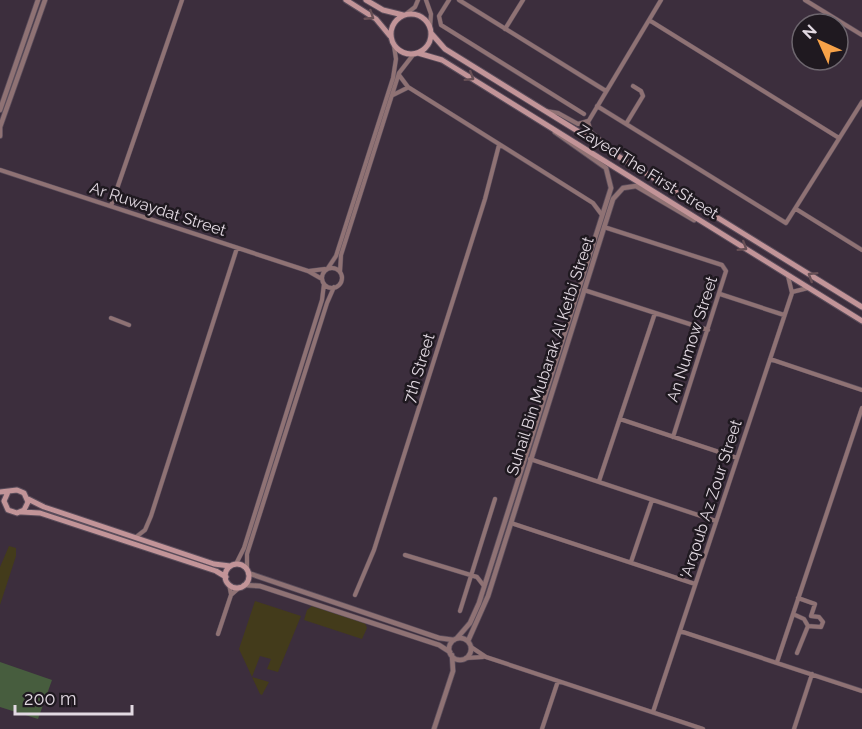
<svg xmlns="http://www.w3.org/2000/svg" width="862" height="729" font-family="Raleway,sans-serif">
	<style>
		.green { fill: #475d3e }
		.sand { fill: #433b1b }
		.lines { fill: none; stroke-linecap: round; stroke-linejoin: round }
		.minor-casing { stroke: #5a4d5b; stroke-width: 5 }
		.tertiary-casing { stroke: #5a4d5b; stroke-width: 6 }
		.secondary-casing { stroke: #5a4d5b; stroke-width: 7 }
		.minor { stroke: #8f7274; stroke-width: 4 }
		.tertiary { stroke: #8f7274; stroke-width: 4.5 }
		.secondary { stroke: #c29498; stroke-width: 5 }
		.oneway { stroke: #685056 }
		.labels { text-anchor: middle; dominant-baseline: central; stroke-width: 5; stroke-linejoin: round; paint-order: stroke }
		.street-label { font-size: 16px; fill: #e2d9e2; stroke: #1f1920 }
	</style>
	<rect width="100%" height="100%" fill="#3c2e3d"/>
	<path class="green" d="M0,662L52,680L38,719L0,707Z"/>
	<path class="sand" d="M9,546L16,548V556L0,605V567Z
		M255,601L301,616L278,672L267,669L271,659L260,656L252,677L269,682L262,695L260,694L239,649Z
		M312,606L365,623L367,628L362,639L304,620L307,610Z"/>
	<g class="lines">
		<g class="minor-casing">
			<path id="minor" d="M426,0L431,14L430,27
				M449,0L439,16L441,25L584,114
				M459,0L606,91
				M805,0L862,35
				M406,14L415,7L418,0
				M649,20L839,138
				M505,29L523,0
				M399,75L408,87L593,203L602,215
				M393,95L407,88
				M597,106L786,223L862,102
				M546,111L558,113L578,124L588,121
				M626,124L643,96L641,91L633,86
				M615,153L591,132L588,122L661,0
				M0,170L308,271L322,279
				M111,206L182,0
				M796,209L862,250
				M604,227L722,265L726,271L673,437
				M322 278a10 10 0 1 1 20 0a10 10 0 1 1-20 0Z
				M328,268L336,256L393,78L396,59L394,46
				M309,271L325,269
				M340,272L341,255L399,73L413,55
				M584,290L708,330
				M792,292L808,288
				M720,294L784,315
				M111,318L129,325
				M770,359L862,390
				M620,419L737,458
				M530,459L716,521
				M599,481L655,313
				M511,523L695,584
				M136,537L145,530L151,516L237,248
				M405,555L477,577L484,586
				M631,562L652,500
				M236,564L244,548L322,300L324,284
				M247,570V554L327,303L334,287
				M229,584L231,594
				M355,595L374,550L485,199L499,145
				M460,611L495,499
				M793,614L804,619L808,626L821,627L823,622L819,617L811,616L815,604L798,598
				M680,631L862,691
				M218,634L231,595L240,587
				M471,647L486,657L703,729
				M797,653L808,626
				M466,658L483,657
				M777,662L862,408
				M653,712L792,293L788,276
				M542,729L558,681
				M794,729L812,674"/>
		</g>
		<g class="tertiary-casing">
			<path id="tertiary" d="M0,110L38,0
				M0,127L45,0
				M0,127V136
				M248,573L439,638L454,640
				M244,585L260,586L439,645L450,652
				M457,638L470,623L479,603L611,188L606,168L555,132
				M449 649a11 11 0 1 1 22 0a11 11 0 1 1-22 0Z
				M468,641L488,596L613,199L623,188L636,186L694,220
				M434,729L453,671L452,655"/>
		</g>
		<g class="secondary-casing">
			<path id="secondary" d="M346,0L376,19L390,36
				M366,0L383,10L403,15
				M391 34a20 20 0 1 1 40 0a20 20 0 1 1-40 0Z
				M431,33L445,49L862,307
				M418,53L442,60L862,321
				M0,492L17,490L24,493L28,502L24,510L17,513L8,510L4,501L8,492
				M28,499L44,507L214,564L230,566
				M22,512L40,513L216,571L226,577
				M225 576a12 12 0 1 1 24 0a12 12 0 1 1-24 0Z"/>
		</g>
		<use href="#minor" class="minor"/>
		<use href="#tertiary" class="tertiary"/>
		<use href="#secondary" class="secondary"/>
	</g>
	<defs><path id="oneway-chevron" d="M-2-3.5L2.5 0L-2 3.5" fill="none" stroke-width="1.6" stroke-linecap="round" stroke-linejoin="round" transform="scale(1.5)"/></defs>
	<g class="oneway">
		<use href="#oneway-chevron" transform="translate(370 16) rotate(33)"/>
		<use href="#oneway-chevron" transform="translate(470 77) rotate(32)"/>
		<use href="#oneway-chevron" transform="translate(743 247) rotate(32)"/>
		<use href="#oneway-chevron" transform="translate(812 276) rotate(-148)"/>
	</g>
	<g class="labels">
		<g class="street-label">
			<text transform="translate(648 172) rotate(32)">Zayed The First Street</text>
			<text transform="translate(158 209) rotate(18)">Ar Ruwaydat Street</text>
			<text transform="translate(692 339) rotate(-72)">An Numow Street</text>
			<text transform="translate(550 356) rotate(-72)">Suhail Bin Mubarak Al Ketbi Street</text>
			<text transform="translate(419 368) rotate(-73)">7th Street</text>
			<text transform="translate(711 499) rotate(-72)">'Arqoub Az Zour Street</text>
		</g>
	</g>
	<g transform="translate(820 42) rotate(315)"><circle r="28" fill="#1f1920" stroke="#6d666e" stroke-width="1.5"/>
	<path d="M0-4.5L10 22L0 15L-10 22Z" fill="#f7a248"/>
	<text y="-9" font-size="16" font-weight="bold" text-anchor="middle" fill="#e2d9e2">N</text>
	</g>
	<path d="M15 705v9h117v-9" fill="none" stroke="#e2d9e2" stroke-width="3"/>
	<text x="24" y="705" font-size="18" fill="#e2d9e2" stroke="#1f1920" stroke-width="4.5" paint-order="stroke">200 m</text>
</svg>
